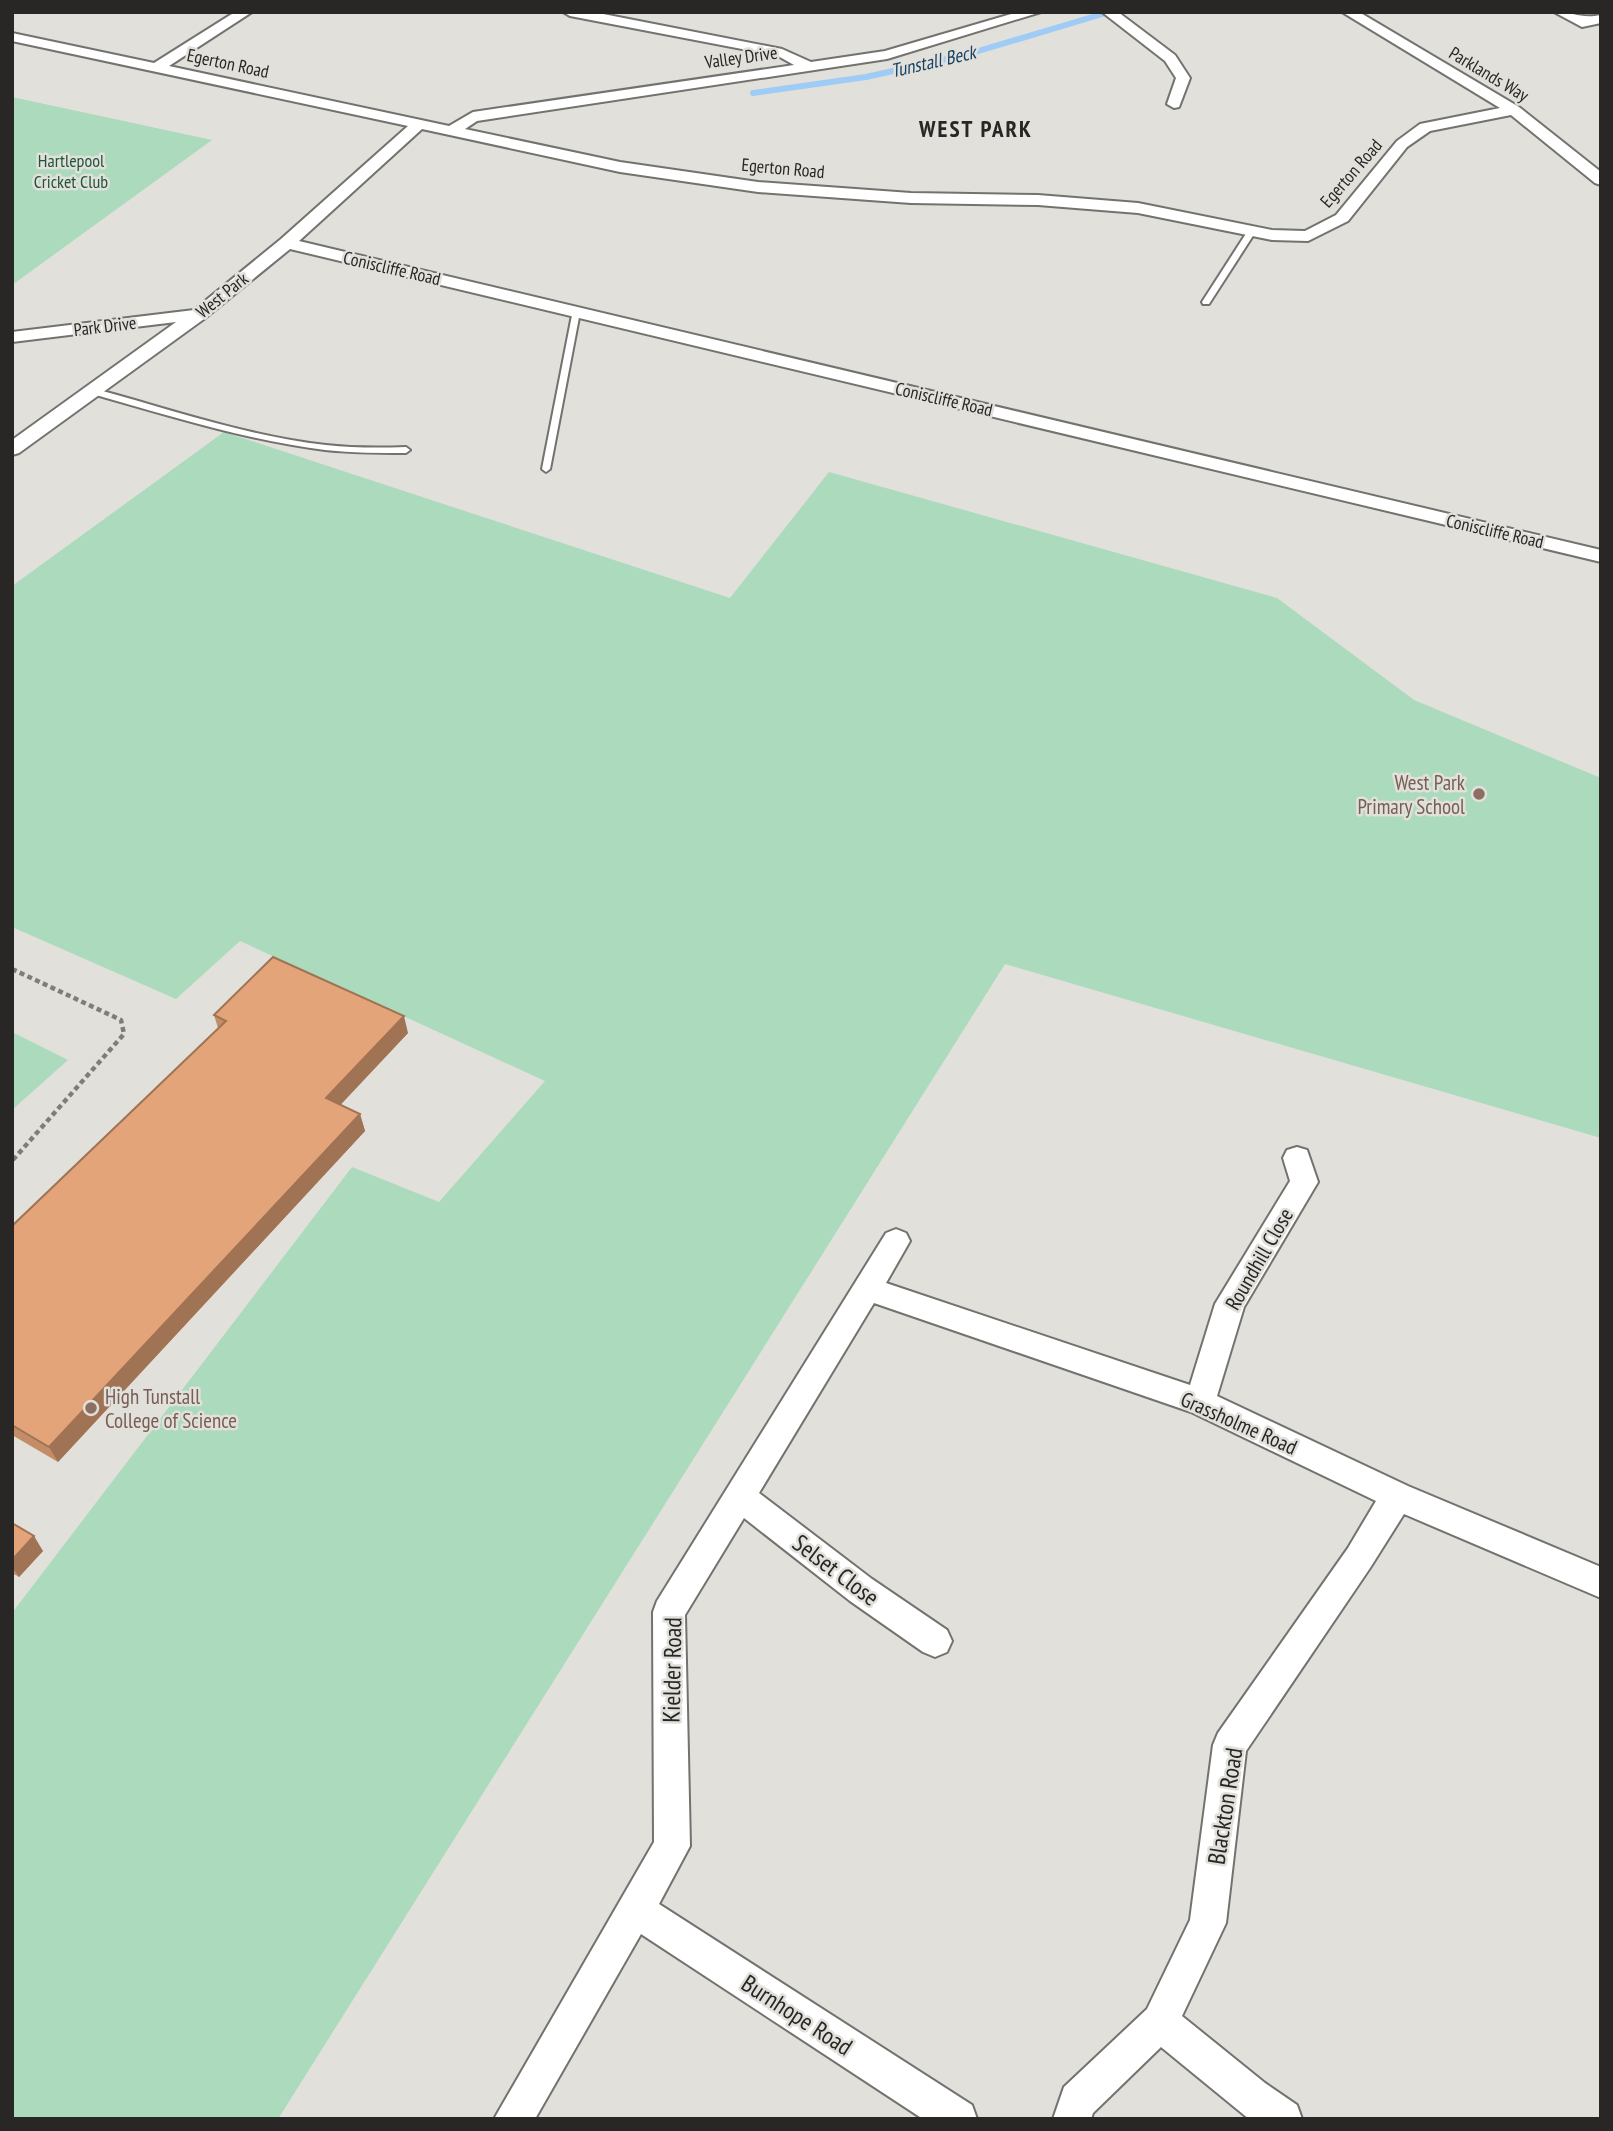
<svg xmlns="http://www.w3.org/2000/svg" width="1613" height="2131" font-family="'PT Sans Narrow',sans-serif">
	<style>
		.green { fill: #abdabd }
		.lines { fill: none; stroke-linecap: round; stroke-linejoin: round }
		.stream { stroke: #9eccf6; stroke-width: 6 }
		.service-casing { stroke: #73726e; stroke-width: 4 }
		.minor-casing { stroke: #73726e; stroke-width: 4 }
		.path { stroke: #7e7d79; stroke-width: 4.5; stroke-dasharray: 5 3.5; stroke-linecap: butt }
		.service { fill: #fff; fill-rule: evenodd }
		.minor { fill: #fff; fill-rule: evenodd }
		.wall { fill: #c48d68 }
		.shaded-wall { fill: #a07355 }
		.building { fill: #e4a479; stroke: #a07355; stroke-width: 2 }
		.education-dot { fill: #8d6e63; stroke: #e1e0db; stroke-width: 2.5 }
		.labels { text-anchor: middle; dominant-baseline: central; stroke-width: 5; stroke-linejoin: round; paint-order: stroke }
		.far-street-label { font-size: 18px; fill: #282725; stroke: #e1e0db }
		.far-park-label { font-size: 18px; fill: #1f563a; stroke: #e1e0db }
		.far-water-label { font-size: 19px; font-style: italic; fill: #164163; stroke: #e1e0db }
		.education-label { font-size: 21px; fill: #785e54; stroke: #e1e0db; text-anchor: end }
		.street-label { font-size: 21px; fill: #282725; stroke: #e1e0db }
		.far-district-label { font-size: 23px; font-weight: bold; letter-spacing: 2px; fill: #282725; stroke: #e1e0db }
		.near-street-label { font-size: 24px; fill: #282725; stroke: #e1e0db }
	</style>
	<rect width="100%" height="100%" fill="#e1e0db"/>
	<path class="green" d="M12,97L212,140L12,285Z
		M224,432L730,598L829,472L1277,598L1414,700L1601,778V1138L1005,964L278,2119H12V1613L352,1167L439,1202L545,1081L240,941L176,999L12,927V586Z
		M12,1032L68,1060L12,1110Z"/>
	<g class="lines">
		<path class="stream" d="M753,93L866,77L965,55L1109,12"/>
		<g class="service-casing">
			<path id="service" d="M1249,229L1256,231L1209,304H1203L1202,302Z
				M573,310L580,312L550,469L546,472L542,469Z
				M92,388C170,409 246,436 326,445C353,448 379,448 406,447L410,450L406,453C379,453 352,453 325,450C245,440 167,415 89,393V389Z"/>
		</g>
		<g class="minor-casing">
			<path id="minor" d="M235,12H252L169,66L449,126L473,112L794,65L778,56L570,16L563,12H593L782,49L811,62L885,51L1018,12H1041L887,59L477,121L465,129L620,162L758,182L911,193L1038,195L1138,203L1272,230L1305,231L1336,215L1397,141L1420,124L1500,108L1342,12H1359L1519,107L1601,172V185L1595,183L1511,115L1430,131L1407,147L1348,221L1308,241L1272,240L1138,213L1038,205L911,203L758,192L620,172L422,129L299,241L1601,550V562L290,249L204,319L19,453L12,455V440L176,322L12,342V332L194,310L281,239L408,126L12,41V33L154,63Z
				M1102,12H1118L1175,55L1190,78L1179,107L1174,108L1167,104L1176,78L1165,61Z
				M1554,12C1575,12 1580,19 1601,15V23L1582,27Z
				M1297,1147L1307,1150L1318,1182L1244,1307L1217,1396L1408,1486L1601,1567V1598L1404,1514L1370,1568L1246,1751L1226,1923L1182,2016L1265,2083L1297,2105L1302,2119H1249L1161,2047L1093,2113L1091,2119H1053L1064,2087L1147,2009L1190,1920L1213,1745L1218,1733L1348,1548L1376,1501L1191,1412L874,1303L759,1493L872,1579L947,1630L952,1641L947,1652L935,1657L923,1652L850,1601L744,1518L685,1615L690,1846L659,1904L972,2105L977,2119H923L641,1934L535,2119H494L654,1842L653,1612L657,1601L886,1233L896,1229L906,1233L910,1241L886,1283L1190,1385L1215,1304L1290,1181L1283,1158L1287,1150Z"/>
		</g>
		<path class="path" d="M12,969L121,1020L124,1034L12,1161"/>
		<use href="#service" class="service"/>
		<use href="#minor" class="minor"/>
	</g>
	<path class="wall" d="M214,1015L408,1033L340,1105L360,1114L365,1131L58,1462L12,1435V1226L218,1028Z
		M12,1523L43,1551L19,1577L12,1573Z"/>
	<path class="shaded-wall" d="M404,1016L408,1033L331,1115L326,1098Z
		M360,1114L365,1131L58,1462L49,1447Z
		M34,1536L43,1551L19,1577L12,1567V1560Z"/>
	<path class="building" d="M273,957L404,1016L326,1098L360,1114L49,1447L12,1425V1226L226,1021L214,1015Z
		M12,1523L34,1536L12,1560Z"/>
	<g class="education-dot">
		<circle cx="1479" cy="794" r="7"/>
		<circle cx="91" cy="1408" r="7"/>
	</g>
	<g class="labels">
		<g class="far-street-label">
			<text transform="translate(741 57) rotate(-8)">Valley Drive</text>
			<text transform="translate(228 63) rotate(12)">Egerton Road</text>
			<text transform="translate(1489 74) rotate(31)">Parklands Way</text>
			<text transform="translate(783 168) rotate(5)">Egerton Road</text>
			<text transform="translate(1351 173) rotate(-49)">Egerton Road</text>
			<text transform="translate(392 268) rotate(13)">Coniscliffe Road</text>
			<text transform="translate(222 295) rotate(-39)">West Park</text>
			<text transform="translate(105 326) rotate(-7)">Park Drive</text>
			<text transform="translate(944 399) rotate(13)">Coniscliffe Road</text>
			<text transform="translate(1495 531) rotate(13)">Coniscliffe Road</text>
		</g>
		<g class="far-park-label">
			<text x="71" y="160">Hartlepool<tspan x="71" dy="21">Cricket Club</tspan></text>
		</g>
		<g class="far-water-label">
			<text transform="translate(933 61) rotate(-13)">Tunstall Beck</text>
		</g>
		<g class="education-label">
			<text x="1465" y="782">West Park<tspan x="1465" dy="24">Primary School</tspan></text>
			<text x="105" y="1396" text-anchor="start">High Tunstall<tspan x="105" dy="24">College of Science</tspan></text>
		</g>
		<g class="street-label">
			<text transform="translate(1259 1259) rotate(-60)">Roundhill Close</text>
			<text transform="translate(1239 1423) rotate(24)">Grassholme Road</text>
		</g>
		<g class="far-district-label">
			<text x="976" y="128">WEST PARK</text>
		</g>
		<g class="near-street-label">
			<text transform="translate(836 1570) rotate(37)">Selset Close</text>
			<text transform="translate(672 1670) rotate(-89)">Kielder Road</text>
			<text transform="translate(1225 1806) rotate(-81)">Blackton Road</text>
			<text transform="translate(797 2015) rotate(33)">Burnhope Road</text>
		</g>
	</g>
	<rect width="1613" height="2131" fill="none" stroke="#282725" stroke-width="28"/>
</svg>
